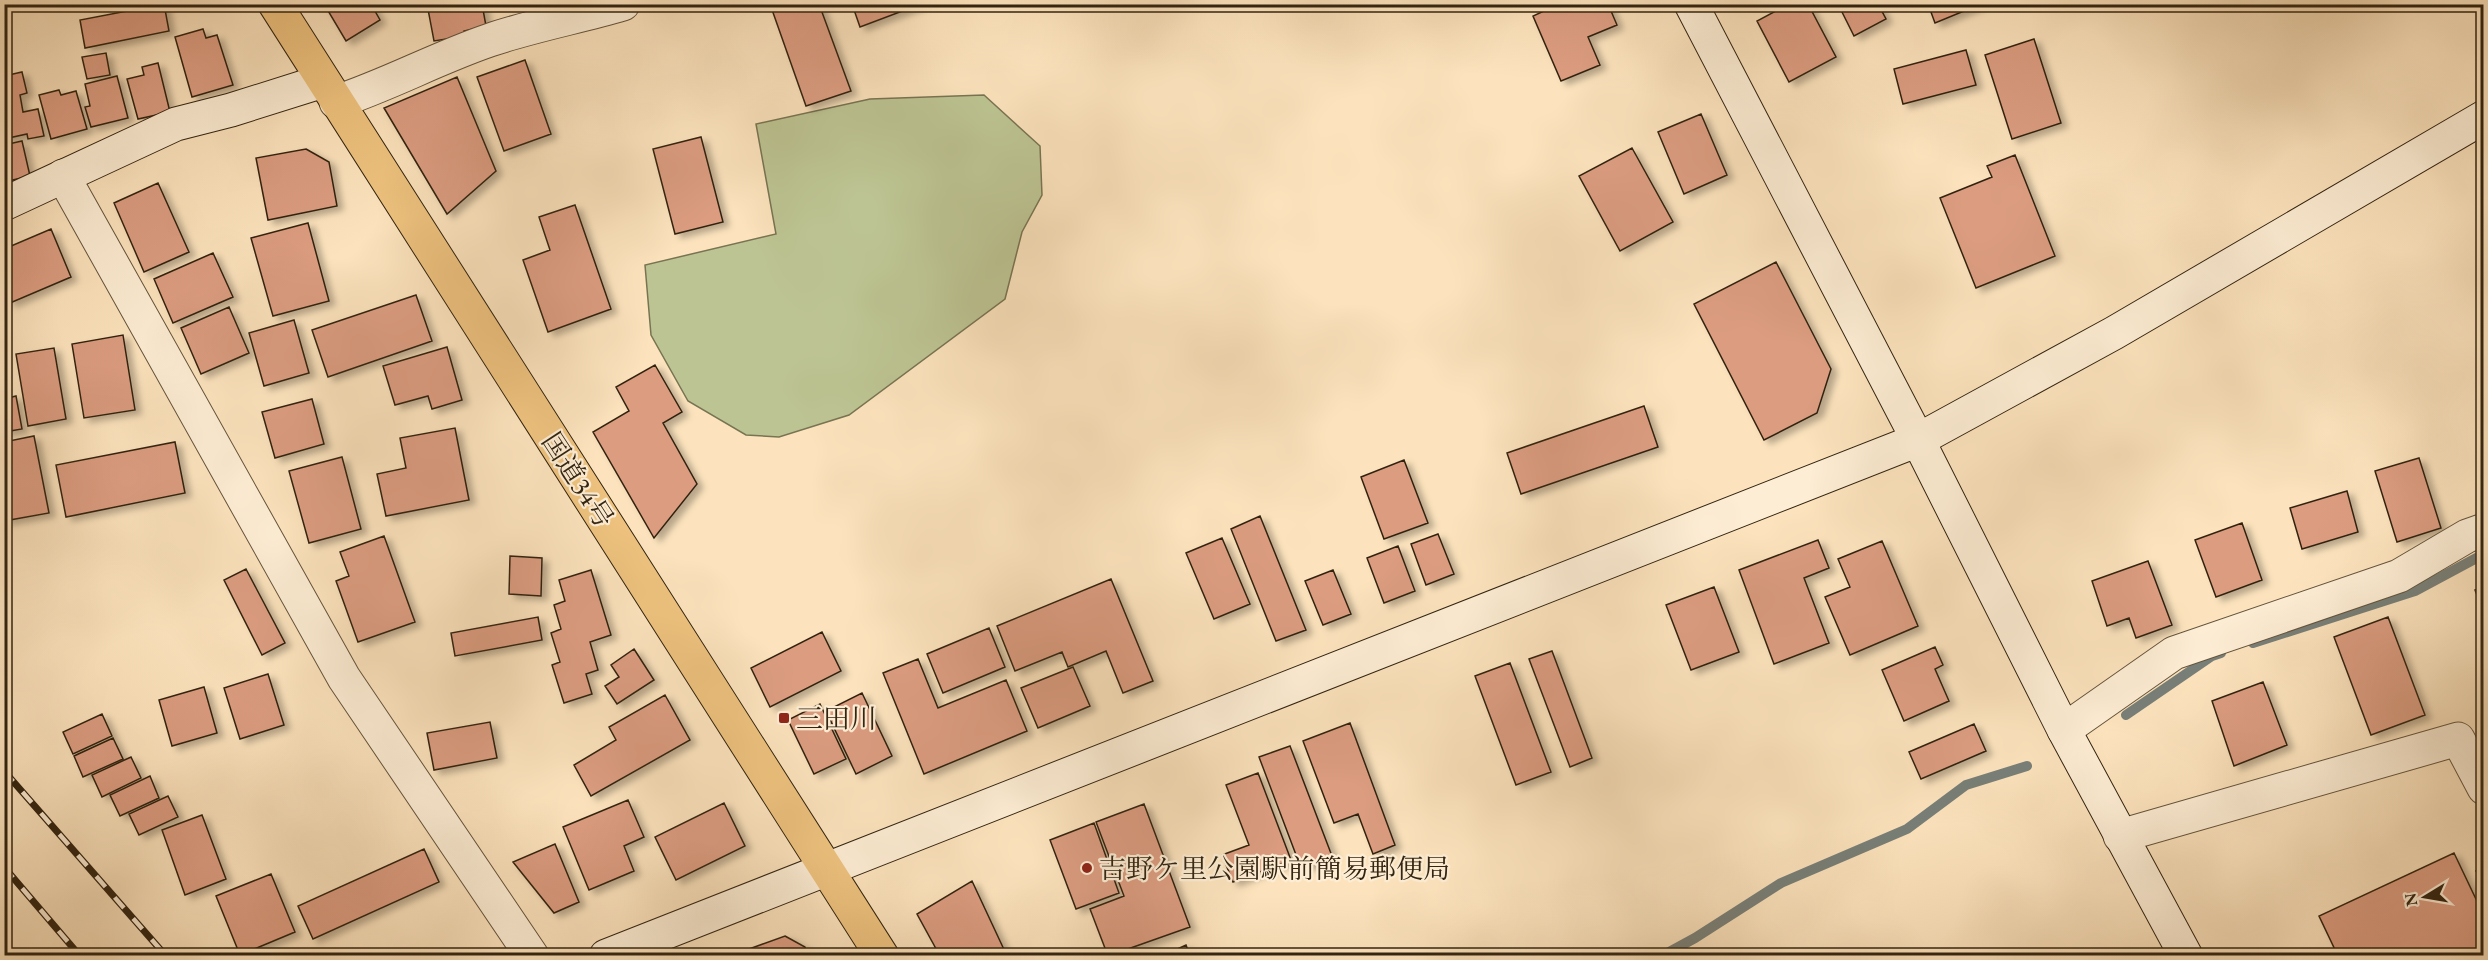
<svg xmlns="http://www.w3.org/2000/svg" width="2488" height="960" font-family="'EB Garamond','Noto Serif JP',serif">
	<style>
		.green { fill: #bdc493; stroke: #787452; stroke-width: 1.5 }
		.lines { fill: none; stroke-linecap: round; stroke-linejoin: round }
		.stream { stroke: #787f78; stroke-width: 10 }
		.building { fill: #db9c80; stroke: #322411; stroke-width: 1.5; filter: url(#shadow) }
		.street-casing { stroke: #64543c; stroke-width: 35 }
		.secondary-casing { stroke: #322411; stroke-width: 35 }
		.highway-casing { stroke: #322411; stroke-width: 35 }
		.street { stroke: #fdedd4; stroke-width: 33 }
		.secondary { stroke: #fdedd4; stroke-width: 33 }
		.highway { stroke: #eec27e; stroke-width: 33 }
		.rail-casing { stroke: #322411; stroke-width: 7 }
		.rail { stroke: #fdedd4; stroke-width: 4.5; stroke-dasharray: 14; stroke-linecap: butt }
		.poi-dot { fill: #8f2418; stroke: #fdedd4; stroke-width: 2 }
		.labels { text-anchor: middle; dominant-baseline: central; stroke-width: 4.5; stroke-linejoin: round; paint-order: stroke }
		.street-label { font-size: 27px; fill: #322411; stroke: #fdedd4 }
		.poi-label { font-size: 27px; fill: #322411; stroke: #fdedd4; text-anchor: start }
	</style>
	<defs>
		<filter id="shadow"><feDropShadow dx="6" dy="4" stdDeviation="3" flood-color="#0004"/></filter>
	</defs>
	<rect width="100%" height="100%" fill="#fce3bd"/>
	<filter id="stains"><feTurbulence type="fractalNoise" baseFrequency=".00333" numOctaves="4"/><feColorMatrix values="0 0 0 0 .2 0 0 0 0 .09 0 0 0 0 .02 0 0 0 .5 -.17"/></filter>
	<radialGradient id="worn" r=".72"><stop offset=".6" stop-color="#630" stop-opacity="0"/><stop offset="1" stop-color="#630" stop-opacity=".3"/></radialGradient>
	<path class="green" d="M984,95L1040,146L1042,195L1022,232L1005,299L849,415L779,437L746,435L688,401L651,335L645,265L776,234L756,124L870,99Z"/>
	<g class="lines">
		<path class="stream" d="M2253,643L2415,591L2484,554
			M2126,715L2212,656L2221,653
			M1662,956L1695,938L1781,883L1907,829L1966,785L2027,766"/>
	</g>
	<path class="building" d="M164,4L169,31L85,48L80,20Z
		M324,4H371L380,20L346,41Z
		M427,4H482L486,26L464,31L465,36L434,41Z
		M770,4H819L851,91L806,106Z
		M852,4H921L860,27Z
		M1559,4H1608L1617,25L1588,37L1600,65L1561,81L1533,16Z
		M1789,4H1808L1836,57L1789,82L1757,21Z
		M1838,4H1878L1886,19L1854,36Z
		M1928,4H1981L1935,23Z
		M203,29L206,38L217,35L233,85L192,97L175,37Z
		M2034,39L2061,123L2012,139L1985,55Z
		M1966,50L1976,85L1903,104L1894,69Z
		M106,53L110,75L87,79L82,57Z
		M525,60L551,134L504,151L477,77Z
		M158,63L170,112L138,119L127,79L144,75L142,67Z
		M22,72L27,93L20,95L23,112L38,109L44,136L28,139L27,134L4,139V76Z
		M117,76L128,118L91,127L85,107L90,106L85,84Z
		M457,77L496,171L447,214L384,108Z
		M59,90L61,95L76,91L87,129L51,139L39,95Z
		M1701,114L1727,175L1684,194L1658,132Z
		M701,137L723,222L675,234L653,149Z
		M22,141L30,176L4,182V145Z
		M1632,148L1673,222L1620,251L1579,176Z
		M306,149L329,162L337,206L268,220L256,158Z
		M2015,155L2055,256L1976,288L1940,198L1992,177L1987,166Z
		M158,183L189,252L144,272L114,203Z
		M575,205L611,309L548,332L523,260L550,250L539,217Z
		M308,223L329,301L273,316L251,238Z
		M51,229L71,277L10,303L4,290V249Z
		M213,253L233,297L173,323L154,279Z
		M1776,262L1831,369L1817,413L1764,440L1694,304Z
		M416,295L432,341L328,377L312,330Z
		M229,307L249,353L201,374L181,328Z
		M294,320L309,373L264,386L249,333Z
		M123,335L135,410L84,418L72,344Z
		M447,347L462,400L432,409L428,396L395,405L383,366Z
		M54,348L66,419L28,426L16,354Z
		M655,365L682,412L663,423L697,484L654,538L593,432L629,411L616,387Z
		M16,396L22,429L4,432V399Z
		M312,399L324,444L275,458L262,412Z
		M1644,406L1658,447L1521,494L1507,453Z
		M455,428L469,500L386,516L377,474L406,468L400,438Z
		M34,436L49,513L4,521V442Z
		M2484,438V459L2478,440Z
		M175,442L185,493L66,517L56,465Z
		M342,457L361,529L309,543L289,471Z
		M2419,458L2441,528L2397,542L2375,471Z
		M1404,460L1428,523L1384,539L1361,477Z
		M2347,491L2358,532L2302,549L2290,508Z
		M1260,516L1306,630L1276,641L1231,529Z
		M2242,523L2262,580L2216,597L2195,540Z
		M1438,534L1454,574L1426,585L1411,544Z
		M384,536L415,622L358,642L336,581L349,576L340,552Z
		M1222,538L1250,604L1214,619L1186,553Z
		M1818,540L1829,568L1804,578L1829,643L1774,664L1739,570Z
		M1882,541L1918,626L1850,655L1825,597L1850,587L1838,559Z
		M1398,546L1415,591L1384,603L1367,558Z
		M510,556L542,558L541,596L509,594Z
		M2148,561L2172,625L2136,638L2129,618L2107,626L2092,581Z
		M246,569L285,643L262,655L224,580Z
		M591,570L611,635L590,642L598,670L586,674L592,694L564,703L552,665L560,662L551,633L561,629L554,605L565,601L559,580Z
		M1333,570L1351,614L1323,625L1305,581Z
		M1111,579L1153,681L1123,693L1106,651L1068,667L1062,652L1015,671L997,626Z
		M1714,587L1739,652L1691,670L1666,605Z
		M2484,587V614L2475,590Z
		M538,617L542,640L455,656L451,633Z
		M2388,617L2425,715L2371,735L2334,637Z
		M989,628L1005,667L943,693L927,654Z
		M822,632L841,671L770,707L751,668Z
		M1935,647L1943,665L1935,669L1949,701L1904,721L1882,670Z
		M634,649L654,680L617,704L605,686L619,677L611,665Z
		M1552,651L1592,758L1570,767L1529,659Z
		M918,659L938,708L1006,680L1027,731L924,774L883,673Z
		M1510,663L1551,772L1516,785L1475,676Z
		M1073,667L1090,706L1038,728L1021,688Z
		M268,674L284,725L240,739L224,688Z
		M2263,682L2287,745L2234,766L2212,701Z
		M204,687L217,733L172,746L159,700Z
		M862,693L892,756L856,774L826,711Z
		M665,695L690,740L591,796L574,765L616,740L609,727Z
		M820,704L846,759L814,774L788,720Z
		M102,714L112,736L73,754L63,732Z
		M490,722L497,758L434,770L427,733Z
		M1350,723L1395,845L1373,854L1358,814L1334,823L1303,741Z
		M1974,724L1986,751L1921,779L1909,752Z
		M113,738L123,759L83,777L74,756Z
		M1290,746L1332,856L1301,868L1259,757Z
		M131,757L141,778L102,797L92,775Z
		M1258,773L1291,860L1233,882L1222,855L1249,845L1226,785Z
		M150,776L159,798L120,816L110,795Z
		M168,796L178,817L139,835L129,814Z
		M628,800L644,837L624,846L634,871L589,890L563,827Z
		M724,803L745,846L676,880L655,837Z
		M1144,804L1190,927L1108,956L1090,909L1124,896L1096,822Z
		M202,815L226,879L185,895L162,830Z
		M1094,823L1119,893L1076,909L1050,840Z
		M555,844L579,902L554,913L513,862Z
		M424,849L439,882L313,939L298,906Z
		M2454,853L2484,916V956H2338L2319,916Z
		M2484,868V887L2476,871Z
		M271,874L295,932L240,955L216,896Z
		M972,881L1007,956H940L917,914Z
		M785,936L805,947L808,956H751L749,949Z
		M1186,945L1190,956H1162Z"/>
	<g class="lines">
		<g class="street-casing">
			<path id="street" d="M336,102C388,85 437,58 490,40C534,25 579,17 623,4
				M63,176L344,678L532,956
				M2064,730L2174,653L2399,576L2467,536L2484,530
				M2120,836L2458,739L2484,788"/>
		</g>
		<g class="secondary-casing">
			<path id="secondary" d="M1691,4L1918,440L2064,730L2186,956
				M4,204L176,124L231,110L323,81
				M606,956L1918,440L2114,333L2484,117"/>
		</g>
		<g class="highway-casing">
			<path id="highway" d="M275,4L882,956"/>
		</g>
		<use href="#street" class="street"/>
		<use href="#secondary" class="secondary"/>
		<use href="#highway" class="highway"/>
		<g class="rail-casing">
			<path id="rail" d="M4,771L166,956
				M4,867L80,956"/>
		</g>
		<use href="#rail" class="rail"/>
	</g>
	<g class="poi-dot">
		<rect x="778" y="712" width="12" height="12" rx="3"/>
		<circle cx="1087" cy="868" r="6"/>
	</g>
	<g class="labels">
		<g class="street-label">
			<text transform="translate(578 480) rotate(57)">国道34号</text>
		</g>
		<g class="poi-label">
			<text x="796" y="718">三田川</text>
			<text x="1099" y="868">吉野ケ里公園駅前簡易郵便局</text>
		</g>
	</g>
	<rect width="2488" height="960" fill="none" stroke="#fce3bd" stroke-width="24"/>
	<rect x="6" y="6" width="2476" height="948" fill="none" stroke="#322411" stroke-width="3"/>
	<rect x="12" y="12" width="2464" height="936" fill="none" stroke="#322411" stroke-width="1.5"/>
	<g transform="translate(2425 897) rotate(259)" stroke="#fdedd4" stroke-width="4.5" paint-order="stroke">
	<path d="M0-4.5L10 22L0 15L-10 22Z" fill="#322411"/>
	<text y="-9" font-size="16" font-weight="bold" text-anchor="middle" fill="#322411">N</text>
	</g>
	<rect width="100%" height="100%" filter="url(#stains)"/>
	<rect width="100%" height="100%" fill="url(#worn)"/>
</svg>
